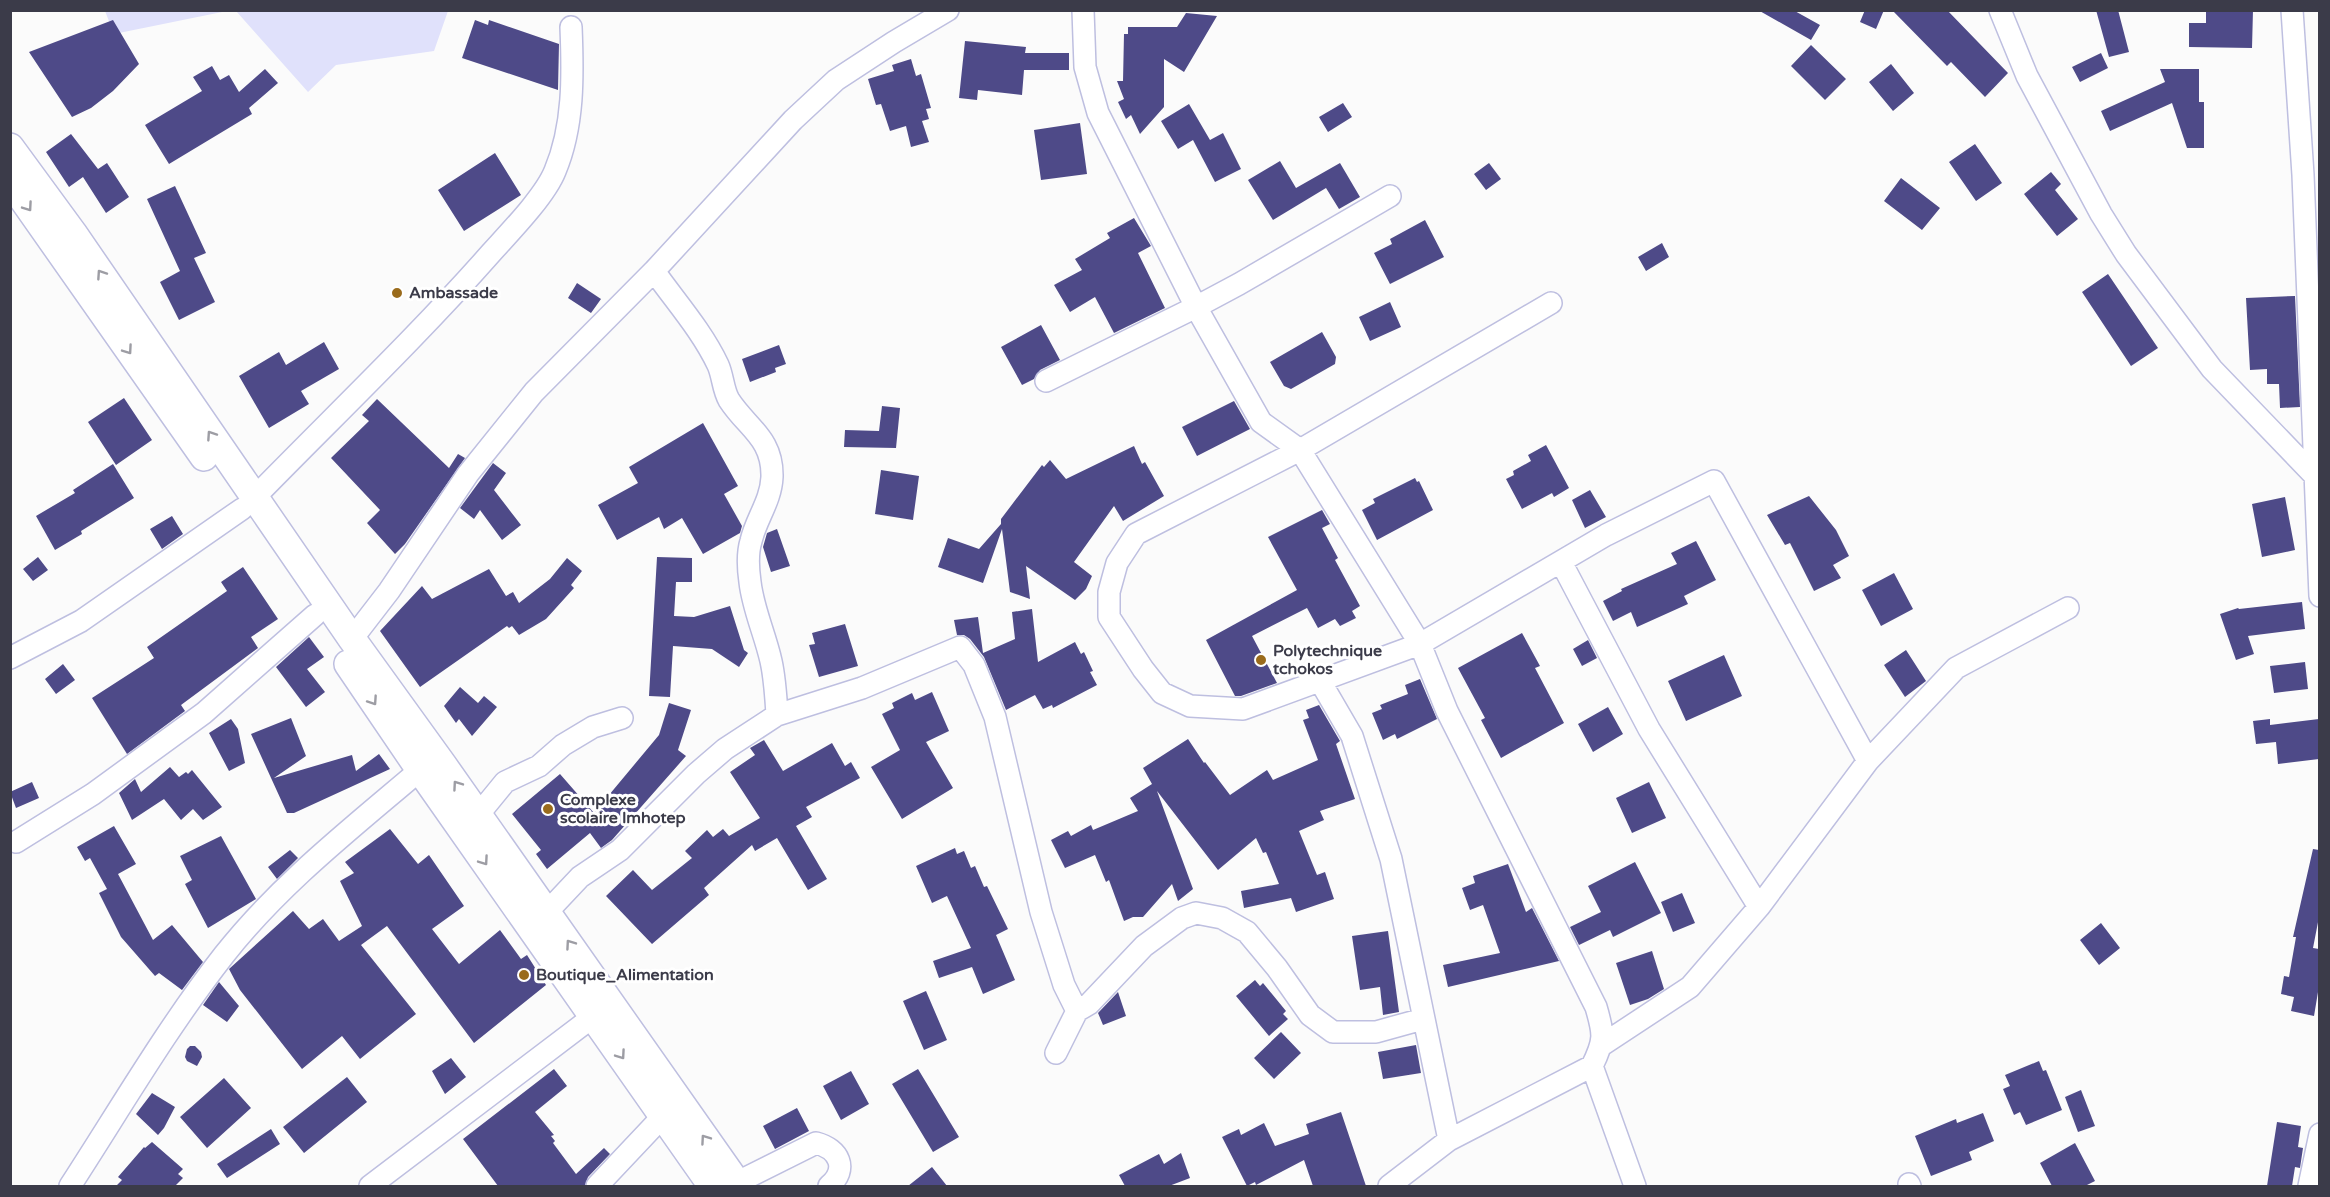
<svg xmlns="http://www.w3.org/2000/svg" width="2330" height="1197" font-family="'Varela Round',sans-serif">
	<style>
		.green { fill: #e0e1fb }
		.building { fill: #4e4a88 }
		.lines { fill: none; stroke-linecap: round; stroke-linejoin: round }
		.minor-casing { stroke: #bebfe0; stroke-width: 24 }
		.major-casing { stroke: #bebfe0; stroke-width: 30 }
		.minor { stroke: #fff; stroke-width: 21 }
		.major { stroke: #fff; stroke-width: 27 }
		.oneway { stroke: #9d9da4 }
		.poi-dot { fill: #9a6b1c; stroke: #fff; stroke-width: 2 }
		.labels { text-anchor: middle; dominant-baseline: central; stroke-width: 6; stroke-linejoin: round; paint-order: stroke }
		.poi-label { font-size: 16px; font-weight: bold; fill: #3b3b49; stroke: #fff; text-anchor: start }
	</style>
	<rect width="100%" height="100%" fill="#fbfbfb"/>
	<path class="green" d="M105,11H227L114,34Z
		M236,11H448L434,51L336,65L308,92Z"/>
	<path class="building" d="M1758,10H1793L1820,25L1811,40Z
		M1865,10H1884L1876,29L1860,22Z
		M1892,10H1947L2008,73L1985,97L1951,62L1947,66Z
		M2096,10H2118L2129,52L2109,57Z
		M2206,10H2253L2252,48L2189,47V23H2206Z
		M1186,13L1217,16L1184,72L1164,59V107L1140,134L1131,115L1126,119L1118,102L1124,99L1117,81H1123L1124,34H1128V27H1177Z
		M113,20L139,64L113,91L91,108L72,117L29,52Z
		M475,20L488,25L489,20L559,44L558,90L462,58Z
		M965,41L1026,47L1025,53H1069V70H1024L1022,95L978,90L977,100L959,98Z
		M1811,45L1846,79L1825,100L1791,66Z
		M2101,53L2108,68L2080,82L2072,67Z
		M911,59L916,76L921,74L931,108L926,109L929,119L922,121L929,142L911,147L906,126L890,131L881,104L876,105L868,79L894,71L892,65Z
		M1891,64L1914,93L1893,111L1869,82Z
		M212,66L220,80L229,75L239,92L265,69L278,83L249,108L252,114L169,164L145,125L202,91L193,77Z
		M2160,69H2199V102H2204V148H2187L2172,103L2110,131L2101,111L2165,82Z
		M1343,103L1352,117L1328,132L1319,117Z
		M1189,104L1210,140L1223,133L1241,169L1215,182L1193,140L1178,149L1161,121Z
		M1080,123L1087,174L1041,180L1034,130Z
		M71,134L98,169L107,163L129,197L106,213L83,177L69,187L46,152Z
		M1975,144L2002,183L1976,201L1949,162Z
		M495,153L521,195L464,231L438,190Z
		M1280,161L1296,188L1340,163L1360,197L1339,209L1326,188L1273,220L1248,180Z
		M1489,163L1501,179L1486,190L1474,174Z
		M2051,172L2061,184L2055,190L2078,219L2057,236L2024,194Z
		M1901,178L1940,208L1922,230L1884,201Z
		M175,186L206,253L194,258L215,302L179,320L160,282L180,271L147,199Z
		M1134,218L1151,246L1138,253L1165,308L1114,333L1095,297L1070,312L1054,285L1082,270L1075,259L1110,238L1107,233Z
		M1425,220L1444,257L1390,284L1374,253L1392,244L1390,239Z
		M1662,243L1669,257L1646,271L1638,257Z
		M2108,274L2158,348L2131,366L2082,292Z
		M577,283L601,299L591,313L568,298Z
		M2295,296L2300,407L2280,408L2279,384H2267V369L2250,370L2246,298Z
		M1390,302L1401,327L1370,341L1359,317Z
		M1041,325L1060,360L1040,370L1034,379L1022,385L1001,347Z
		M1322,332L1336,357L1335,364L1291,389L1284,386L1270,362Z
		M324,342L339,369L301,391L309,404L269,428L239,376L279,352L286,365Z
		M779,345L786,364L775,368L776,372L750,382L742,359Z
		M124,398L152,440L116,465L88,422Z
		M377,399L449,468L458,454L465,458L405,544L395,554L367,523L380,510L331,458L369,421L362,415Z
		M1234,401L1250,429L1197,456L1182,427Z
		M882,406L900,408L896,448L844,447L845,430L879,431Z
		M703,423L738,486L724,494L742,526L740,533L703,554L682,518L664,529L659,517L617,540L598,505L638,483L629,467Z
		M1546,445L1569,488L1554,497L1552,493L1522,509L1506,479L1514,475L1513,471L1531,461L1528,455Z
		M1134,446L1142,464L1145,462L1164,496L1123,521L1114,506L1074,562L1092,576L1086,589L1075,600L1026,566L1030,599L1010,592L1002,529L983,583L938,567L948,538L979,549L1001,524V519L1042,465L1044,467L1050,460L1066,479Z
		M493,463L506,473L494,490L521,525L502,540L480,510L474,519L460,508Z
		M113,464L134,498L81,531L82,534L55,550L36,516L75,493L73,490Z
		M881,470L919,476L913,520L875,514Z
		M1415,478L1417,482L1419,481L1433,510L1377,540L1362,510L1375,503L1373,499Z
		M1590,490L1606,517L1585,528L1572,500Z
		M1809,496L1836,530L1849,556L1833,565L1841,578L1814,591L1790,543L1785,545L1767,515Z
		M2285,497L2295,550L2262,557L2252,504Z
		M1322,510L1330,524L1322,528L1338,558L1335,560L1360,606L1352,611L1356,618L1340,626L1335,619L1318,628L1307,608L1252,636L1277,683L1241,696H1235L1206,640L1297,590L1268,537Z
		M172,516L183,534L162,549L150,529Z
		M777,529L790,566L771,572L763,547L767,533Z
		M1696,541L1716,580L1684,596L1688,604L1637,627L1631,612L1613,621L1603,601L1622,591L1621,589L1677,564L1671,553Z
		M38,557L48,570L33,581L23,569Z
		M657,557L692,558V582H676L674,616L694,617L730,606L744,650L748,653L739,667L712,649L673,646L670,697L649,696Z
		M567,558L582,571L571,585L574,588L546,619L519,635L512,626L509,628L507,626L420,687L380,631L422,586L432,599L489,569L506,596L513,592L519,603L550,579Z
		M243,567L278,619L251,637L258,648L181,705L185,711L127,754L92,698L154,658L147,647L227,591L221,582Z
		M1894,573L1913,609L1881,626L1862,590Z
		M2302,602L2305,629L2248,636L2254,654L2236,660L2220,614L2238,608L2239,609Z
		M1032,609L1038,662L1075,642L1081,654L1084,652L1093,671L1090,672L1097,685L1053,708L1052,705L1043,709L1035,695L1006,710L984,657L970,639L964,635H957L954,620L978,617L983,653L1015,639L1012,612Z
		M845,624L858,666L819,677L809,645L815,644L812,633Z
		M1522,633L1540,666L1535,668L1564,723L1501,758L1481,720L1485,718L1458,668Z
		M309,637L324,657L307,669L325,692L306,707L276,667Z
		M1588,640L1597,658L1582,666L1573,649Z
		M1906,650L1926,681L1905,697L1884,665Z
		M1724,655L1742,696L1686,721L1668,681Z
		M2305,662L2308,689L2274,693L2270,666Z
		M63,664L75,680L56,694L45,679Z
		M1420,679L1437,719L1397,739L1395,734L1383,740L1372,713L1382,709L1380,705L1408,694L1405,685Z
		M460,687L478,703L484,696L497,707L472,736L459,719L456,723L444,706Z
		M932,692L949,731L926,742L953,788L902,819L871,767L900,750L882,714L894,708L892,703L912,693L915,700Z
		M669,703L691,710L678,750L686,756L612,840L601,848L590,833L547,869L536,854L541,850L512,814L560,774L594,813L659,735Z
		M1319,705L1340,741L1336,744L1355,799L1320,811L1324,820L1299,831L1317,875L1325,872L1334,899L1296,912L1291,898L1244,908L1241,891L1279,884L1266,852L1263,853L1256,838L1218,870L1157,791L1193,889L1178,901L1172,884L1143,917H1133L1124,921L1109,880L1106,882L1095,855L1065,868L1051,840L1068,831L1071,836L1091,825L1093,830L1138,811L1130,798L1152,784L1143,768L1188,739L1204,763L1205,762L1230,795L1267,770L1273,780L1318,760L1303,720L1309,718L1306,710Z
		M1608,707L1623,734L1593,752L1578,724Z
		M291,718L306,756L274,778L352,755L356,771L379,754L390,769L294,813H287L251,734Z
		M231,719L238,729L245,763L229,771L209,733Z
		M2270,719V725L2319,719V759L2278,764L2276,742L2256,744L2253,721Z
		M764,740L783,771L832,743L845,766L851,762L860,778L806,807L812,817L796,826L827,879L808,890L777,838L755,851L752,845L704,888L709,895L652,944L606,896L633,870L652,890L692,858L685,851L707,830L713,837L723,829L729,836L760,818L730,772L755,755L750,748Z
		M170,767L179,777L186,772L188,774L192,770L222,807L203,820L193,809L181,820L164,799L132,820L119,793L135,779L141,792Z
		M32,782L39,798L16,808L10,792Z
		M1649,782L1666,818L1632,833L1616,798Z
		M114,826L136,864L118,874L153,940L172,925L203,962L182,990L159,973L155,976L121,937L99,893L107,889L90,858L85,861L77,847Z
		M390,829L418,864L429,855L464,906L432,929L459,964L500,930L521,959L527,955L546,985L474,1043L387,926L361,945L416,1014L360,1059L342,1036L302,1069L240,990L229,969L293,911L309,929L323,919L339,941L362,926L340,881L354,873L345,862Z
		M221,836L256,899L208,928L185,884L192,880L180,856Z
		M955,848L957,854L964,851L971,868L975,866L984,887L987,886L1008,929L996,935L1015,980L983,994L972,967L939,978L933,961L971,948L947,896L932,903L916,866Z
		M2313,849L2319,850V917L2313,948L2319,949V986L2314,1016L2291,1011L2294,997L2281,994L2284,976L2289,977L2296,937H2293Z
		M290,850L298,858L277,879L268,867Z
		M1635,862L1661,913L1613,937L1610,930L1579,945L1570,927L1601,912L1588,886Z
		M1508,864L1526,912L1532,908L1559,961L1448,987L1443,965L1500,953L1483,905L1470,910L1462,888L1475,883L1473,876Z
		M1682,893L1695,923L1673,932L1661,902Z
		M2101,923L2120,948L2099,965L2080,940Z
		M1388,931L1399,1012L1383,1015L1380,987L1360,990L1352,936Z
		M1652,951L1664,989L1648,999L1630,1005L1616,963Z
		M1255,980L1260,986L1263,983L1286,1011L1283,1014L1288,1019L1269,1036L1236,996Z
		M219,982L239,1006L227,1022L203,1005Z
		M926,991L947,1040L924,1050L903,1001Z
		M1118,992L1126,1016L1103,1025L1098,1013Z
		M1281,1032L1301,1053L1274,1079L1254,1058Z
		M1416,1045L1421,1073L1383,1079L1378,1052Z
		M190,1046H195L201,1052L202,1057L197,1066L187,1061L185,1057L187,1049Z
		M451,1058L466,1077L445,1094L432,1071Z
		M2039,1061L2043,1071L2046,1070L2062,1110L2026,1125L2020,1112L2014,1115L2003,1089L2010,1086L2005,1075Z
		M554,1069L567,1086L535,1112L554,1135L551,1136L555,1141L553,1143L576,1174L604,1148L610,1154L588,1177L585,1186H498L463,1139Z
		M918,1069L959,1137L933,1152L892,1084Z
		M851,1071L869,1104L841,1120L823,1086Z
		M347,1077L367,1102L304,1153L283,1127Z
		M224,1078L251,1108L207,1148L180,1117Z
		M2081,1090L2095,1126L2078,1132L2065,1097Z
		M152,1093L175,1107L164,1128L158,1135L136,1114Z
		M797,1108L809,1131L775,1149L763,1126Z
		M1341,1112L1366,1186H1313L1304,1160L1256,1185L1255,1182L1247,1186L1222,1137L1239,1129L1241,1135L1264,1123L1275,1146L1309,1134L1306,1124Z
		M1983,1113L1994,1141L1969,1152L1972,1160L1931,1176L1915,1136L1956,1119L1957,1123Z
		M2277,1122L2301,1126L2298,1147L2303,1148L2300,1168L2295,1167L2292,1186H2267Z
		M271,1129L280,1144L227,1178L217,1164Z
		M152,1142L183,1169L178,1174L183,1178L175,1186H116L122,1180L118,1177L144,1147L145,1148Z
		M2075,1143L2095,1181L2085,1186H2052L2040,1163Z
		M1181,1153L1190,1178L1169,1186H1125L1119,1175L1159,1154L1164,1164Z
		M932,1167L947,1186H908Z"/>
	<g class="lines">
		<g class="minor-casing">
			<path id="minor" d="M1083,10L1085,67L1098,113L1196,307L1239,284L1390,196
				M2000,10L2027,76L2101,214L2126,254L2212,369L2314,475
				M2292,10L2303,175L2320,596
				M654,271C676,302 702,331 718,365C723,376 723,390 729,400C747,428 773,438 772,477C771,501 756,519 751,541C747,554 748,568 750,582C753,609 765,634 771,661C775,679 776,697 777,715
				M1551,303L1300,450L1136,534L1117,563L1109,592V617L1143,669L1162,693L1190,706L1243,709L1420,644L1606,535L1714,481L1868,761
				M1046,381L1196,307L1261,422L1300,450L1420,644L1447,711L1596,1007C1604,1034 1605,1040 1592,1066
				M254,498C333,417 416,338 491,253C510,232 545,196 555,171C574,126 573,75 571,27
				M1561,562L1649,729L1759,907
				M352,639L389,591L468,474L534,392L654,271L793,120L836,80L894,42L948,10
				M10,658L81,621L242,509
				M1320,681L1352,736L1391,859L1449,1140L1389,1186
				M478,815L505,782L539,766L563,745L593,727L622,718
				M16,842L93,794L204,713L315,615
				M547,912L580,877L620,850L696,774L725,749L777,715L862,688L960,647L974,665L995,717L1041,912L1064,985L1077,1011
				M1602,1045L1690,987L1759,907L1868,761L1956,668L2068,608
				M1056,1053L1077,1011L1089,1004L1144,946L1182,918L1196,913L1222,918L1247,932L1277,968L1310,1015L1333,1032H1376L1423,1019
				M1449,1140L1592,1066L1635,1186
				M736,1183L816,1143C839,1149 849,1169 829,1186
				M1909,1184L1910,1186
				M70,1186C120,1109 167,1028 224,955C280,884 352,828 420,770
				M370,1186L594,1016
				M597,1186L664,1115
				M2309,1186L2320,1134"/>
		</g>
		<g class="major-casing">
			<path id="major" d="M10,147L73,233L352,639L443,765L739,1186
				M10,181L204,457
				M348,664L420,770L712,1186"/>
		</g>
		<use href="#minor" class="minor"/>
		<use href="#major" class="major"/>
	</g>
	<defs><path id="oneway-chevron" d="M-2-3.5L2.5 0L-2 3.5" fill="none" stroke-width="1.6" stroke-linecap="round" stroke-linejoin="round" transform="scale(1.5)"/></defs>
	<g class="oneway">
		<use href="#oneway-chevron" transform="translate(28 207) rotate(55)"/>
		<use href="#oneway-chevron" transform="translate(101 274) rotate(-124)"/>
		<use href="#oneway-chevron" transform="translate(128 350) rotate(55)"/>
		<use href="#oneway-chevron" transform="translate(211 435) rotate(-124)"/>
		<use href="#oneway-chevron" transform="translate(373 701) rotate(56)"/>
		<use href="#oneway-chevron" transform="translate(457 785) rotate(-125)"/>
		<use href="#oneway-chevron" transform="translate(484 861) rotate(55)"/>
		<use href="#oneway-chevron" transform="translate(570 944) rotate(-125)"/>
		<use href="#oneway-chevron" transform="translate(621 1055) rotate(55)"/>
		<use href="#oneway-chevron" transform="translate(705 1139) rotate(-125)"/>
	</g>
	<g class="poi-dot">
		<circle cx="397" cy="293" r="6"/>
		<circle cx="1261" cy="660" r="6"/>
		<circle cx="548" cy="809" r="6"/>
		<circle cx="524" cy="975" r="6"/>
	</g>
	<g class="labels">
		<g class="poi-label">
			<text x="409" y="293">Ambassade</text>
			<text x="1273" y="651">Polytechnique<tspan x="1273" dy="18">tchokos</tspan></text>
			<text x="560" y="800">Complexe<tspan x="560" dy="18">scolaire Imhotep</tspan></text>
			<text x="536" y="975">Boutique_Alimentation</text>
		</g>
	</g>
	<rect width="2330" height="1197" fill="none" stroke="#3b3b49" stroke-width="24"/>
</svg>
